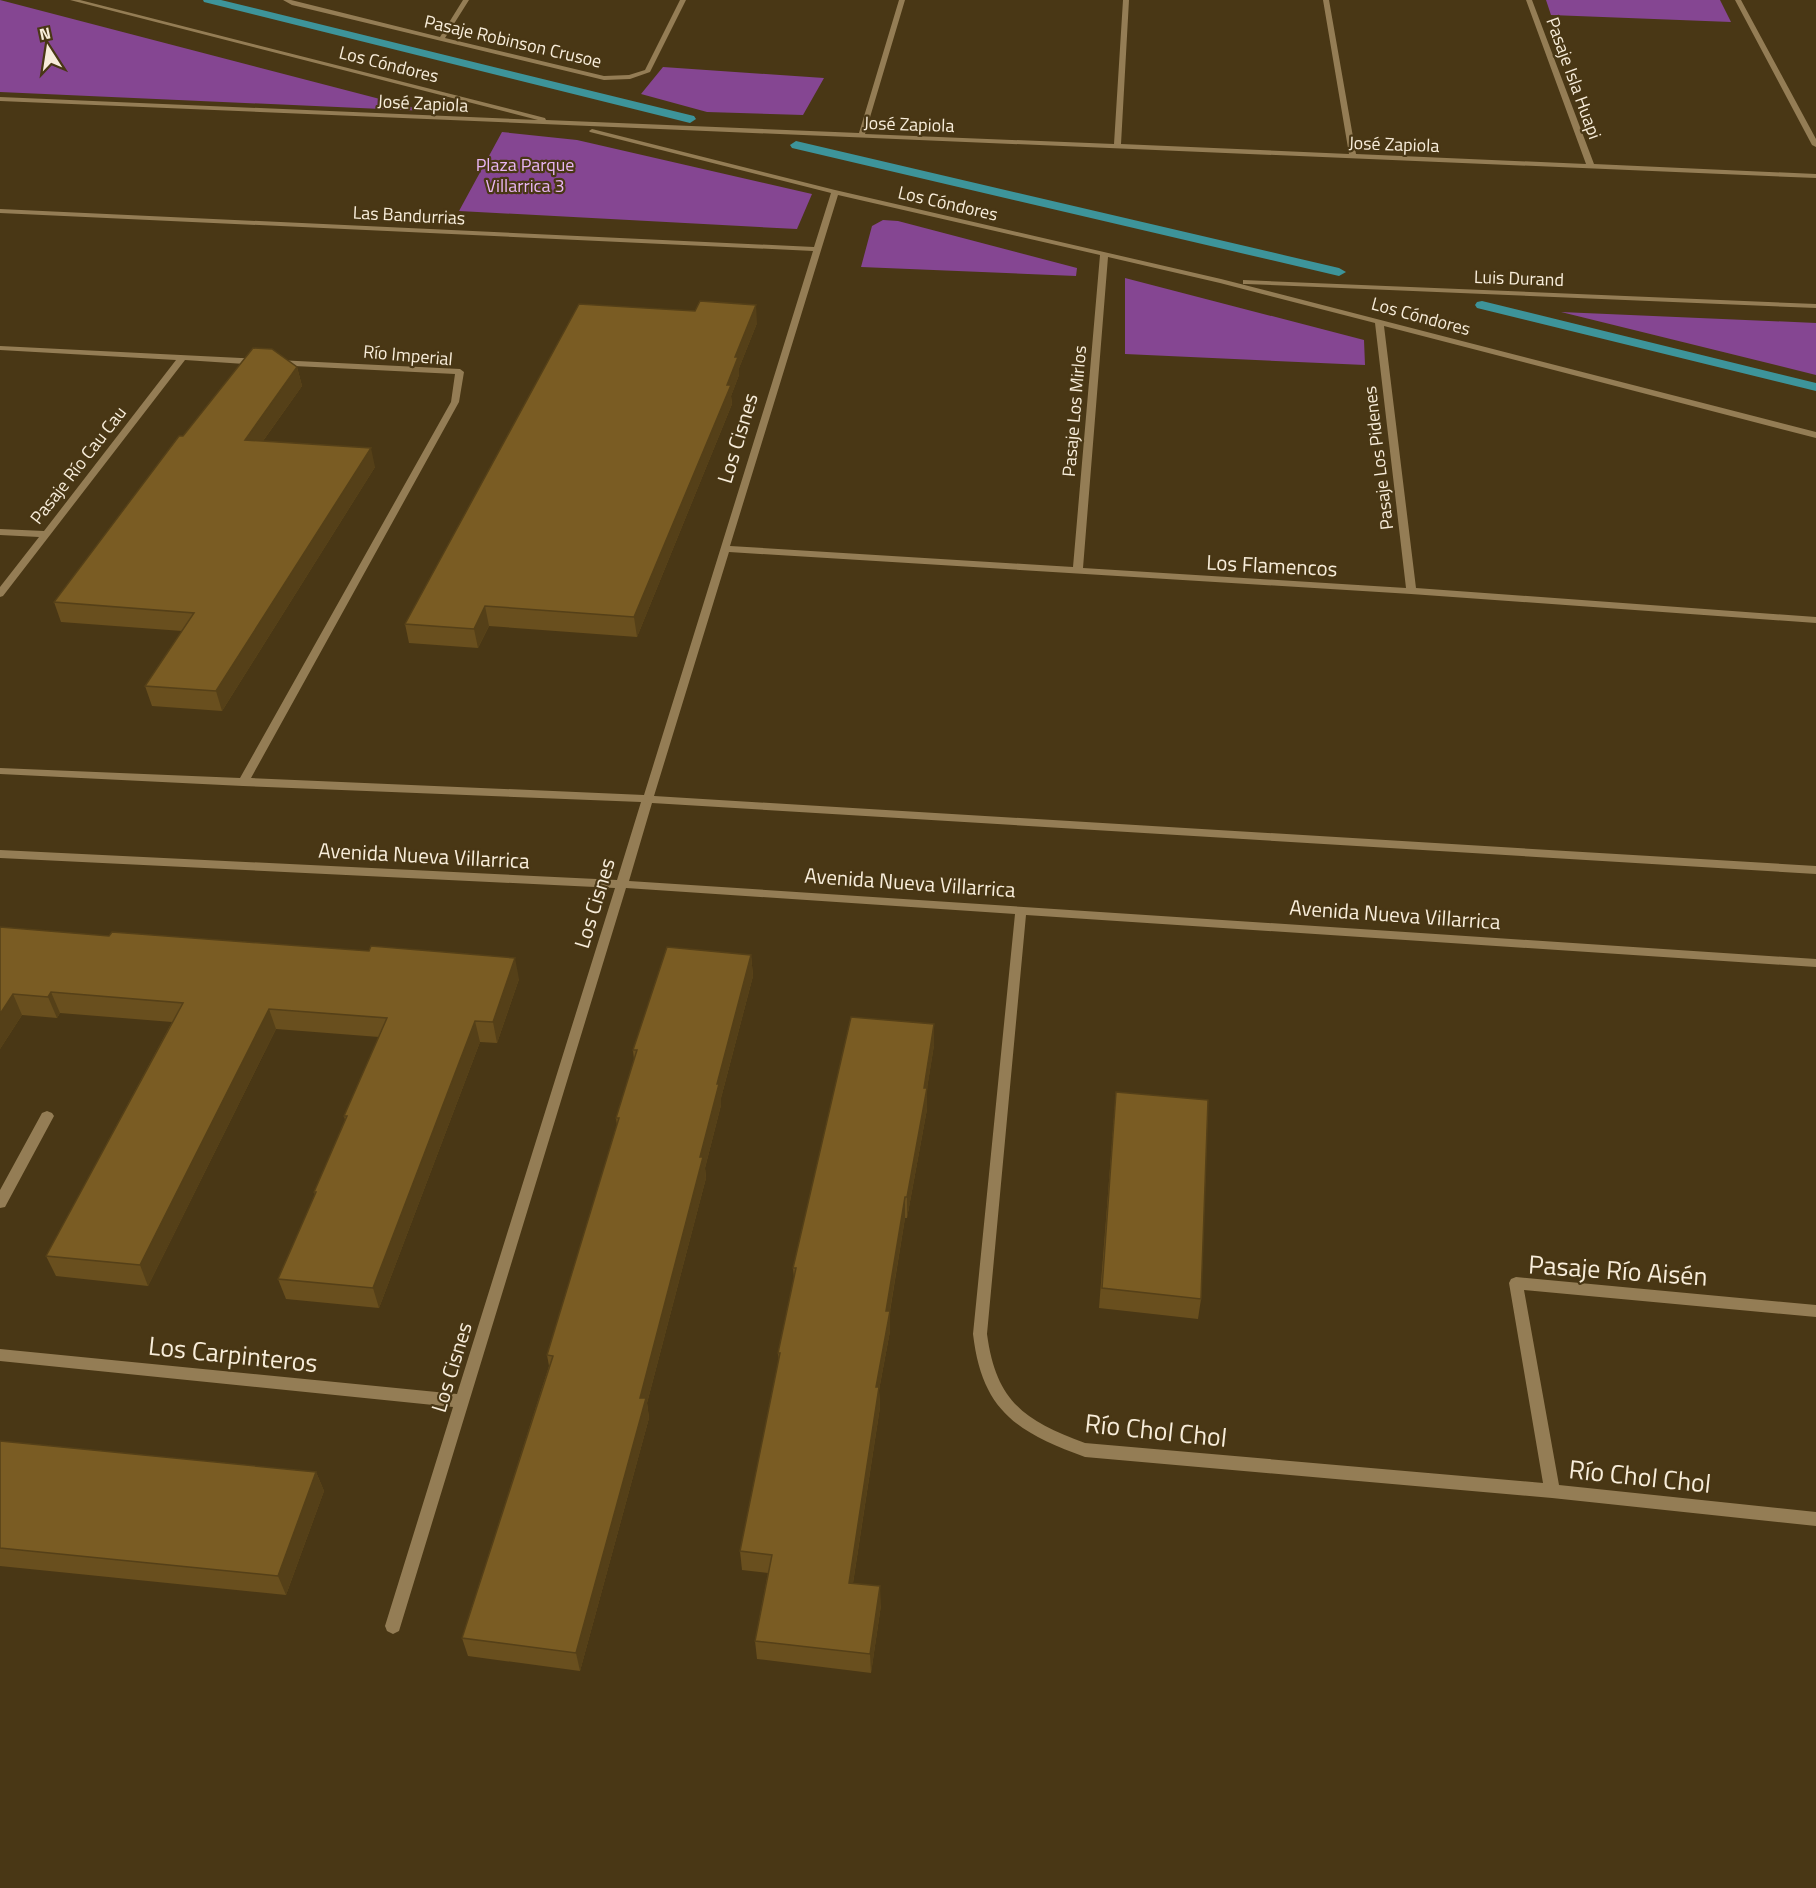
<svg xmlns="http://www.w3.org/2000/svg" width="1816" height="1888" font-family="'Titillium Web',sans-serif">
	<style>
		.green { fill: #854692 }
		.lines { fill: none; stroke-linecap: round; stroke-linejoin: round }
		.stream { fill: #3d949a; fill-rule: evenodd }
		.minor { fill: #947d55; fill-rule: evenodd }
		.wall { fill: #694f1e }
		.shaded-wall { fill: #554018 }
		.building { fill: #7a5c23; stroke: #554018; stroke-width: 1.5 }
		.labels { text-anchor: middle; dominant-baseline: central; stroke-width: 4.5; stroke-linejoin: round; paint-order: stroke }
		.far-street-label { font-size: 18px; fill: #f8edda; stroke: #493715 }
		.far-park-label { font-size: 18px; fill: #e8b5f3; stroke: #493715 }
		.street-label { font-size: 21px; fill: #f8edda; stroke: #493715 }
		.near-street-label { font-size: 26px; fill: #f8edda; stroke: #493715 }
	</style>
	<rect width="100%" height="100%" fill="#493715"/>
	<path class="green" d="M0,0L426,111L0,92Z
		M1546,0H1720L1731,22L1551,15Z
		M663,67L824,78L803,115L707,112L641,94Z
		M502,132L577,140L812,194L797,229L459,211Z
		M883,220L898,221L1077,268L1076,276L861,267L872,226Z
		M1125,278L1364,340L1365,365L1125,354Z
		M1561,312L1816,323V375Z"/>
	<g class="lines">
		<path class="stream" d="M203,0H221L694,116L696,119L690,123L204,2Z
			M796,141L1339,268L1346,272L1339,276L792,148L790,145Z
			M1482,301L1816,383V391L1477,308L1475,305L1477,302Z"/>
		<path class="minor" d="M70,0H80L545,118L546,120L859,133L899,0H905L865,134L1114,144L1123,0H1129L1121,144L1349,154L1323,0H1329L1356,154L1586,164L1526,0H1532L1594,164L1816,174V178L0,101V97L538,120Z
			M283,0H291L440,37L463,0H469L445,38L604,76L629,75L645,70L680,0H686L650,72L630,79L604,80L292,5Z
			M1735,0H1741L1816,139V147L1812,145Z
			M592,129L835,190L1221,279L1816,432V438L1384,326L1416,588L1816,617V623L1411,594L729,552L654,796L1816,866V874L652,803L629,881L1816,959V967L1026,915L987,1334C996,1401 1024,1421 1085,1443L1543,1483L1509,1283L1511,1279L1516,1277L1816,1305V1317L1524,1290L1559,1485L1816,1512V1526L1552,1498L1085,1457C1017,1432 982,1411 973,1334L1015,914L626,888L399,1631L393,1634L387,1631L385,1626L453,1407L0,1361V1349L457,1394L615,888L0,858V850L617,880L641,802L243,786L0,774V768L240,778L451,402L455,374L274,365V361L277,360L460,369L464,372L459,402L251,778L644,795L813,251L0,213V209L814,247L831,193L590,132L589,131ZM838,195L1100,255L1073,567L730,546ZM1108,257L1220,283L1375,323L1406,588L1083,568Z
			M1243,280L1816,304V308L1246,284H1243Z
			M0,346L259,359L263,362L259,365L185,360L3,596L0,597V587L39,537L0,535V529L44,531L176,360L0,350Z
			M47,1111L52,1113L54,1116L5,1207L0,1208V1190L42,1113Z"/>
	</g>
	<path class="wall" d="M757,323L739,368V375L731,396L732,404L637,637L489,626L478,648L409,643L405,624Z
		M297,367L302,386L263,441L375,467L222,711L152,706L145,686L182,631L61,622L54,602L183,436Z
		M0,927L519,979L497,1043L480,1042L379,1308L286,1299L278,1279L315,1195L314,1192L345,1120L344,1116L379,1037L276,1029L148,1286L56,1276L46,1256L172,1022L60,1013L57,1018L22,1015L0,1049Z
		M751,955L753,976L721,1098V1105L705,1168L706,1178L647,1403L649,1418L580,1671L468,1656L462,1638L549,1366L547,1355L617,1126L616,1118L634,1060L633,1050Z
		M934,1045L927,1088V1109L907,1218H905L890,1311V1331L879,1390L880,1407L853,1583L881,1605L871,1673L757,1659L755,1641L768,1573L742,1570L740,1551L779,1361L778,1353L794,1278L793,1268Z
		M1116,1092L1201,1299L1198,1319L1099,1308Z
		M0,1441L316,1472L324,1491L286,1595L0,1566Z"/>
	<path class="shaded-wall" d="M756,305L757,323L739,368V375L731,396L732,404L637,637L634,617L727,385L735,357Z
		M297,367L302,386L250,459L245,440Z
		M371,448L375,467L222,711L216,691Z
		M485,606L489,626L478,648L474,629Z
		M751,955L753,976L721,1098V1105L705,1168L706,1178L647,1403L649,1418L580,1671L576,1653L700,1157L717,1084Z
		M515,958L519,979L497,1043L493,1022Z
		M51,992L60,1013L57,1018L48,997Z
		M13,994L22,1015L0,1049V1014Z
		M269,1009L276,1029L148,1286L140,1265Z
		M475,1021L480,1042L379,1308L373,1288Z
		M934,1024V1045L924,1108V1088Z
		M927,1088V1109L907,1218V1197Z
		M905,1197V1218L887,1328L890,1311V1331L879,1390L880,1407L850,1602L849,1583L886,1311Z
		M316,1472L324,1491L286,1595L278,1576Z
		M880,1586L881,1605L871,1673L870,1654Z"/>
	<path class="building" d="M700,301L756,305L735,357H738L727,385H731L634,617L485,606L474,629L405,624L579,304L695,311Z
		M253,348L272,349L297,367L245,440L371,448L216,691L145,686L194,613L54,602L179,436H183Z
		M0,927L109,936L112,932L369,951L371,946L515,958L493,1022L475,1021L373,1288L278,1279L316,1192H314L347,1116H344L387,1018L269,1009L140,1265L46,1256L183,1003L51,992L48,997L13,994L0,1014Z
		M667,947L751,955L717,1084H719L700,1157H703L640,1398H646L576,1653L462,1638L553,1356L547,1355L619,1118H616L637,1050H633Z
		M851,1017L934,1024L924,1088H927L907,1197H905L886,1311H890L876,1387H879L849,1583L880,1586L870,1654L755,1641L772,1555L740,1551L780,1353H778L796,1268H793Z
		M1116,1092L1208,1100L1201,1299L1102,1288Z
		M0,1441L316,1472L278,1576L0,1548Z"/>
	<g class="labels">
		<g class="far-street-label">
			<text transform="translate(513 41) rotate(13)">Pasaje Robinson Crusoe</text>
			<text transform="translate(389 64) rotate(14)">Los Cóndores</text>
			<text transform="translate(1574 78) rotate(70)">Pasaje Isla Huapi</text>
			<text transform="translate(423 103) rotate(3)">José Zapiola</text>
			<text transform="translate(909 124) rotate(2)">José Zapiola</text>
			<text transform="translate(1394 144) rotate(2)">José Zapiola</text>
			<text transform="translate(948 203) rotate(13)">Los Cóndores</text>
			<text transform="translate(409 215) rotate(3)">Las Bandurrias</text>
			<text transform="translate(1519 278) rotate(2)">Luis Durand</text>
			<text transform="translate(1421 316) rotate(15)">Los Cóndores</text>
			<text transform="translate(408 355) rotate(5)">Río Imperial</text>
			<text transform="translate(1074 411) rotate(-85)">Pasaje Los Mirlos</text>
			<text transform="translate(1378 458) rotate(-97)">Pasaje Los Pidenes</text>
			<text transform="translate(78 465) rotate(-52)">Pasaje Río Cau Cau</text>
		</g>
		<g class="far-park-label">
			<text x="525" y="164">Plaza Parque<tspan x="525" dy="21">Villarrica 3</tspan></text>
		</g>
		<g class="street-label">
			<text transform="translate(737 438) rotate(-73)">Los Cisnes</text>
			<text transform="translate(1272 565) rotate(3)">Los Flamencos</text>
			<text transform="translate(424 855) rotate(3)">Avenida Nueva Villarrica</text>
			<text transform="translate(910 882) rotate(4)">Avenida Nueva Villarrica</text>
			<text transform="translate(594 903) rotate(-73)">Los Cisnes</text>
			<text transform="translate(1395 914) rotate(4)">Avenida Nueva Villarrica</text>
			<text transform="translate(451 1367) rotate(-73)">Los Cisnes</text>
		</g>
		<g class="near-street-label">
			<text transform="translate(1618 1270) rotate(4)">Pasaje Río Aisén</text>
			<text transform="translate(233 1354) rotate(6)">Los Carpinteros</text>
			<text transform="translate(1156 1430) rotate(6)">Río Chol Chol</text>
			<text transform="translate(1640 1476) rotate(6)">Río Chol Chol</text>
		</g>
	</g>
	<g transform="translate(48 48) rotate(348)" stroke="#493715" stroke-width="4.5" paint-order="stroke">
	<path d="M0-4.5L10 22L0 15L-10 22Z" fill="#f8edda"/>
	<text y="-9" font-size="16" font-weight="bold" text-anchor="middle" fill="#f8edda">N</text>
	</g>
</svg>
